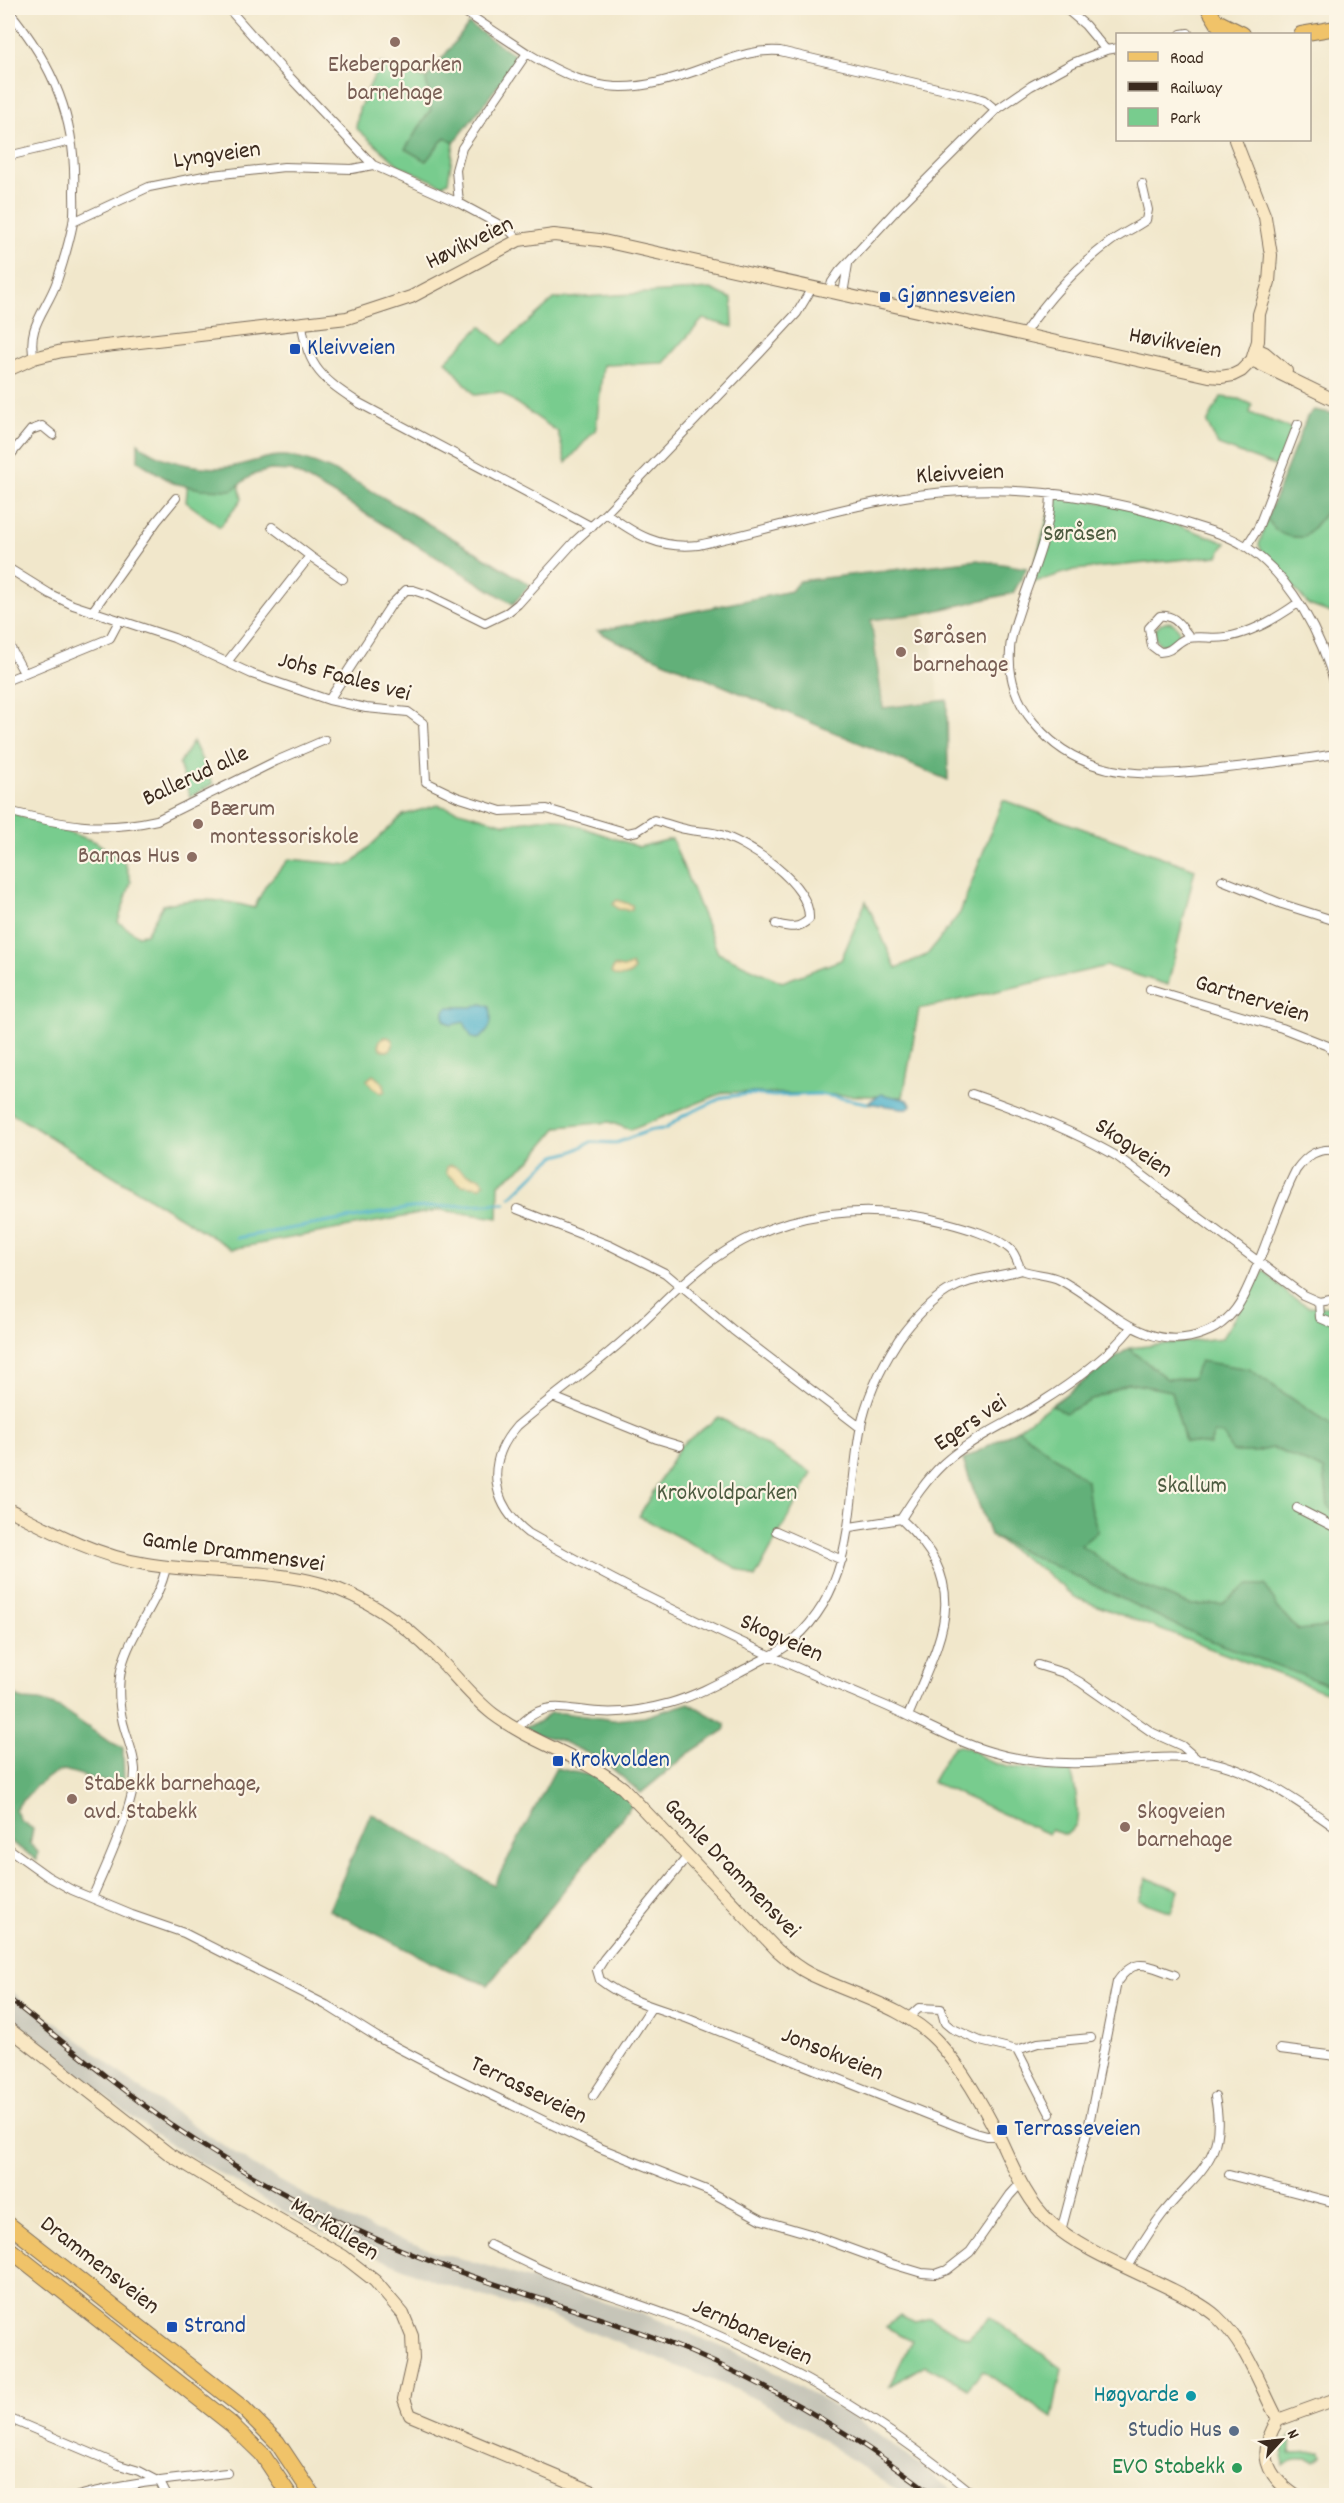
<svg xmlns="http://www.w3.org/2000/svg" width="1344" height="2503" font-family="Dekko,sans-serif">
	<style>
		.built { fill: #e3dbba }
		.industrial { fill: #c6c5b8 }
		.green { fill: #78cc8e; stroke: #5a7b56; stroke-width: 1.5 }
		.forest { fill: #62b079; stroke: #4e6d4c; stroke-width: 1.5 }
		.sand { fill: #eeda9e; stroke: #94825e; stroke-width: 1.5 }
		.water { fill: #4cb1cb; stroke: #446e74; stroke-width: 1.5 }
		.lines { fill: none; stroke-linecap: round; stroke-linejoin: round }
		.stream { stroke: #4cb1cb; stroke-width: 3 }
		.street-casing { stroke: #7b6c5b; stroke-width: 10 }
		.secondary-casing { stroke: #7b6c5b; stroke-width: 14 }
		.primary-casing { stroke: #7b6c5b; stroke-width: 16 }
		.highway-casing { stroke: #7b6c5b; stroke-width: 17 }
		.street { stroke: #fff; stroke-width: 8 }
		.secondary { stroke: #f9e7c3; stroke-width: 12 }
		.primary { stroke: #f0c369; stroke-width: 14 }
		.highway { stroke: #f0c369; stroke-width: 15 }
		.rail-casing { stroke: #3b2a1e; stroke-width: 5 }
		.rail { stroke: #fcf5e5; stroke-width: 3; stroke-dasharray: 9; stroke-linecap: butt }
		.education-dot { fill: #8d6e63; stroke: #fcf5e5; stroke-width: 2 }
		.transit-dot { fill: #1a4fb4; stroke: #fcf5e5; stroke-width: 2 }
		.culture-dot { fill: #0f9aa8; stroke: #fcf5e5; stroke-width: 2 }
		.service-dot { fill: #5c6f8a; stroke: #fcf5e5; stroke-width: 2 }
		.leisure-dot { fill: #2e9e5b; stroke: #fcf5e5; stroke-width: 2 }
		.labels { text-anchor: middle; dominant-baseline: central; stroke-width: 4.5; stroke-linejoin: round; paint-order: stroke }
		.education-label { font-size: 24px; fill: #785e54; stroke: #fcf5e5; text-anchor: start }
		.street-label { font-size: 24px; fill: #3b2a1e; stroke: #fcf5e5 }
		.transit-label { font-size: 24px; fill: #164399; stroke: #fcf5e5; text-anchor: start }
		.park-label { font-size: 24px; fill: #4d5b40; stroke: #fcf5e5 }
		.culture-label { font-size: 24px; fill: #0d838f; stroke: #fcf5e5; text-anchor: end }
		.service-label { font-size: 24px; fill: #4e5e75; stroke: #fcf5e5; text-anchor: end }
		.leisure-label { font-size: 24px; fill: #27864d; stroke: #fcf5e5; text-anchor: end }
	</style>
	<rect width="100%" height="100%" fill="#fcf5e5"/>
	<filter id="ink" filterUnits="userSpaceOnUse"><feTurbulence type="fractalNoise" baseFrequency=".0167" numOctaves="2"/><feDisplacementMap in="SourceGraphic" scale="12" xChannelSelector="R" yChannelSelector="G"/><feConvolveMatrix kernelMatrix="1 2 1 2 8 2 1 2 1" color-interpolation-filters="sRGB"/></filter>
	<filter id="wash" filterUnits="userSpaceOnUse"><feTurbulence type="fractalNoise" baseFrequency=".008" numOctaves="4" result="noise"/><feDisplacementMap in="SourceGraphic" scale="24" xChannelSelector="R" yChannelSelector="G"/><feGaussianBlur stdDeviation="1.35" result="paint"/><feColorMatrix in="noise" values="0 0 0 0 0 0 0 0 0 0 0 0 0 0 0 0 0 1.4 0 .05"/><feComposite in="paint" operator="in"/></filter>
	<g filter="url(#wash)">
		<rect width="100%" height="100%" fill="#f1e7cb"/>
		<path class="built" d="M924,613L926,628L930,634L939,699L884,707L872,620Z"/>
		<path class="industrial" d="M8,1988L34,2009L59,2024L138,2087L217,2141L264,2172L332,2210L356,2222L441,2254L471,2261L652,2317L759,2363L868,2426L958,2495H904L779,2411L735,2389L552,2317L440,2283L369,2254L297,2219L172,2145L129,2115L8,2020Z"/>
		<path class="green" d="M380,63L426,79L431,109L406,149L445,137L454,143L448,182L442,185L400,166L356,128L359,109Z
			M711,289L732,299L733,327L703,319L664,363L603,365L596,429L566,463L558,432L500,392L475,395L446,361L481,326L502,345L554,299Z
			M1221,397L1239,399L1252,405L1250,413L1293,429L1280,468L1218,445L1207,423Z
			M237,477L242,499L220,527L186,502L188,481Z
			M1054,494L1132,508L1226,543L1218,556L1074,570L1029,584Z
			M1336,501V615L1309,605L1263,553L1259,545L1267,518C1276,533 1287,538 1304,537C1317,526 1324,512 1336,501Z
			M1155 634a12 12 0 1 1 24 0a12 12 0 1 1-24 0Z
			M193,741L213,784L190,797L179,764Z
			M1003,800L1195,869L1168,985L1107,966L919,1009L903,1097L725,1092L631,1130L609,1122L558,1127L530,1161L499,1184L498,1218L440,1210L232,1249L8,1111V811L96,842L125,863L131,882L118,922L137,935L146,934L163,905C193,897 224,899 254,908L266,885L289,859L350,865L403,815L438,805L505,824L552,817L639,847L672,839L718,953L782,982L841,960L866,901L896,968L927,955L960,913Z
			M1264,1270L1290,1296L1308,1306L1336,1307V1696L1074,1597L1045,1572L990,1535L963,1460L1018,1429L1129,1348L1222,1338Z
			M719,1417L812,1473L755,1578L639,1516L680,1446Z
			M954,1746C974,1745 975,1756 991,1762C1016,1772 1044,1770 1070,1770C1075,1781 1080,1813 1076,1824C1074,1829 1069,1832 1066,1835L1050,1830L1048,1834L932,1782L949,1752Z
			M1147,1878L1179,1890L1171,1912L1139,1900Z
			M900,2315L915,2322L930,2318L968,2338L990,2317L1062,2368L1052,2418L983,2371L968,2388L925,2365L889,2386L912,2340L886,2327Z
			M1291,2436L1290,2453L1322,2452L1323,2456L1315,2461C1304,2458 1294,2457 1284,2465L1282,2447Z"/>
		<path class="forest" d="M469,24L519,58L454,143L445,137L426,161L405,149L431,109L426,79Z
			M1314,410L1336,414V501C1324,512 1317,526 1304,537C1286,538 1276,534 1267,518L1307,417Z
			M138,443C158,462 201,470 229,467C250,465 270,452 292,457C334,466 371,491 408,512C449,536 490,560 530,585L513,604L340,498L292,471L270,470L252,475L232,490L201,489L173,483L138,461Z
			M977,560L1027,568L1013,593L925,613L871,620L883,708L947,700L948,780L616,641L598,631L791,591L799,581Z
			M1129,1348L1167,1379L1193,1378L1200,1361L1249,1369L1336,1429V1513L1328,1506L1324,1470L1273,1448L1255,1452H1232L1224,1435L1214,1433L1210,1445L1185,1442L1171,1391L1128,1383L1065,1413L1052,1405Z
			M1018,1429L1087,1481L1090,1507L1098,1531L1081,1545L1128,1580L1190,1605L1222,1604L1248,1585H1265L1278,1608L1298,1630L1327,1627L1336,1614V1688L1199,1636L990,1535L963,1460Z
			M8,1691L23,1700L40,1701L60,1708L108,1741L123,1748L124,1787L64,1770L53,1774L36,1786L15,1809L20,1820L33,1829L30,1844L38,1852L37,1860L8,1840V1740L9,1739Z
			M689,1703L725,1724V1730L689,1753L641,1793L602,1760L559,1740L516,1730L538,1723L550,1713H563L614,1720L644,1717Z
			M556,1768L593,1776L636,1800L488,1985L443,1968L329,1910L371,1813L494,1885Z"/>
		<path class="sand" d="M617,900L632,905V910L618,909L613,904Z
			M631,965L634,970C629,977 618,979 611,973L614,966L623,968Z
			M379 1044a7 7 0 1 1 14 0a7 7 0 1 1-14 0Z
			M373,1075L384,1084L385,1091L381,1093L372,1087L367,1080Z
			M451,1165C458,1167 459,1170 465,1173C473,1177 479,1174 484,1183L481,1187L462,1185L446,1173L447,1167Z"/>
		<path class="water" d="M482,1004L490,1007C493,1021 491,1032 478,1039L472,1038L464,1022L451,1025L444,1020V1011L448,1007H472Z
			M881,1094L908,1100L911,1105L908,1109L867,1103Z"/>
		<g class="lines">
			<path class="stream" d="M511,1197L544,1165L556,1156L572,1152L591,1142L616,1143L651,1130L665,1129L683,1116L724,1097L749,1094L774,1096L819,1094L867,1103
				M236,1238L411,1208L505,1203"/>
		</g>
	</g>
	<g filter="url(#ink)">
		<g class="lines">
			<g class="street-casing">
				<path id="street" d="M228,8L283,70L373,165L459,203
					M459,8L527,53
					M8,10C53,64 77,120 74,191C74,202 75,213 73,223C69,243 63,263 57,281C47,310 26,326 34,358
					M1181,34L1188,33
					M1106,50L1118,48
					M8,156L71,141
					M73,222L149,187L204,176L284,167L352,169L373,165
					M519,240L509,230L459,203L456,170L462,148L527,53C599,97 631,95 709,66C733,58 754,49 780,51L975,97L984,100L996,110
					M829,291L832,282L839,272L901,205L996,110L1031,86L1073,63L1106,50L1085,25L1065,8
					M843,294L848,264
					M302,324C307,368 324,380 359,403L592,527
					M1023,335C1046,301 1077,267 1110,242C1121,234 1135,228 1146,220L1148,210L1142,184
					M8,458L31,430L42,426L53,435
					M1051,493C1051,533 1031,574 1019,612C1015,624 1010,638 1010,651C1008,677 1017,703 1034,723C1084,785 1158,776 1228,768C1264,764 1300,760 1336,754
					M606,513C636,535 659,549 698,545C763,531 827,511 892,499C992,481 1094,492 1189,524C1208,530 1231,536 1248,548C1293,579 1322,636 1336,688
					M272,527L310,556
					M1246,547L1258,528L1298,424
					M8,568L50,594L73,605L174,638L252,674L329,700L366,708L408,712L423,723L426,782L457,797L501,811L547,809L628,833L637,831L654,820C665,823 675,827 685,829C696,832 707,831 718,834C748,842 811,884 809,919C798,930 789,927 776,924
					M92,612L157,521L176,498
					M1190,637C1181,627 1175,614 1160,616L1149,628L1152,646L1160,652C1174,652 1177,640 1188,638C1200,636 1214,639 1226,637C1252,633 1277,618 1298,603
					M8,643L24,673
					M227,662L310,556L343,579
					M8,680L110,638L119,621
					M329,700L391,605L406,590H413L428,595L485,623L508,612L518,604L575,541L606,513L760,353L797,313L812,288
					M8,811C63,825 99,833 157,820L276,761L325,740
					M1222,880L1282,904L1336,921
					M1150,989L1282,1028L1328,1046L1336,1057
					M972,1094C1023,1111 1072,1130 1118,1157L1303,1295L1319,1302L1336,1299
					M1336,1150C1317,1148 1307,1155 1296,1170C1275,1211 1264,1256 1243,1297C1235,1313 1221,1327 1204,1333C1146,1356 1106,1304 1060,1280C1049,1274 1033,1275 1021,1270C1018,1264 1016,1255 1011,1250C997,1236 963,1227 944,1222C869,1202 784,1210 718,1256C682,1280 653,1315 620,1343C587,1372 551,1397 517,1426C485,1462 491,1504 528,1533C641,1597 760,1653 879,1703C917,1719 953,1741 992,1752C1029,1763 1066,1765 1104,1762C1135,1760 1165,1755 1195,1759C1247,1765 1295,1799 1336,1828
					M517,1209L611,1246L665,1273L733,1330L861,1428
					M1319,1302L1320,1318L1336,1325
					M553,1397L657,1439L680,1446
					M1297,1508L1336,1528
					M901,1519C913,1500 926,1480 943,1464C971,1438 1007,1424 1040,1403C1072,1383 1107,1358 1131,1328
					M901,1519C975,1587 941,1638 908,1716
					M850,1527L901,1519
					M776,1531L842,1560
					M1038,1665L1064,1673L1080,1682L1153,1733L1182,1746L1197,1759
					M516,1730C543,1697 563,1710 599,1712C622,1714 648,1709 670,1703C698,1695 724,1680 749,1667C761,1660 774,1655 785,1647C857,1592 846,1509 860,1431C866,1398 881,1367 899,1339C912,1321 928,1303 947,1291C971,1277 995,1278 1021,1270
					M8,1848L47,1876L72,1890L132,1915L184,1933L326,2005L377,2037L446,2073L600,2148L709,2191L762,2220L810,2234L892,2264L922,2273L936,2274L947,2270L970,2252L1010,2195L1021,2183
					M688,1856L604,1959L597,1970L600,1980C628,2002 659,2008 691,2020L972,2132L987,2136H998
					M92,1898C106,1867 136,1802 135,1769C134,1755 129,1743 125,1730C119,1711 117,1686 122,1666C131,1631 159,1603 166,1567
					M908,2018L919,2008L941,2009L945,2023L951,2028L980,2041L1017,2050L1038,2043L1091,2038
					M1280,2049L1336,2056
					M1017,2050L1050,2114
					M593,2096L651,2008
					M1229,2175L1336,2203
					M1061,2231L1088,2129L1117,1982C1136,1954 1149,1967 1175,1975
					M490,2245C515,2257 539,2270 564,2279C611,2296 660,2310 706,2330C804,2372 893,2428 976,2496
					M1128,2267C1138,2250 1149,2232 1161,2216C1195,2172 1228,2162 1215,2097
					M8,2418L119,2465L139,2471L160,2482L167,2496
					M78,2496C127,2483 177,2479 227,2473"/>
			</g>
			<g class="secondary-casing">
				<path id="secondary" d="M1256,349L1265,353L1286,371
					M1252,360L1336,401
					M8,370L34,358L62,351L347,318L411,297L519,240L554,235L599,240L1209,376L1221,377L1233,375L1241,371L1252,360L1258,341L1259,314L1269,282L1271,255L1265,217L1235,140
					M8,1509C51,1531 97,1556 146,1564C204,1574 265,1568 322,1584C366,1597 404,1623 436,1656C455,1675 471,1697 493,1714C533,1744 583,1756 623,1788L777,1950C787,1959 798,1968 810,1974C852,1995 904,2006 937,2041C963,2069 982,2104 999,2137C1013,2166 1025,2199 1050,2222C1079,2249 1133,2270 1169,2288C1185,2296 1202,2304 1216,2316C1247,2345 1259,2384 1278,2420
					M8,2028L169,2154L243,2199L343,2256L375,2281L403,2314L412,2336L413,2359L404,2399L410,2415L603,2496
					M1278,2420C1257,2452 1265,2475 1296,2496
					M1278,2420L1336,2399"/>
			</g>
			<g class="primary-casing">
				<path id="primary" d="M1208,8L1224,34
					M1217,21L1243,34
					M1301,34L1336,28"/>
			</g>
			<g class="highway-casing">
				<path id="highway" d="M8,2224L244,2409L277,2442L313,2496
					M8,2248L231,2424L262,2454L290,2496"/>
			</g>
			<use href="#street" class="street"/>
			<use href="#secondary" class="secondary"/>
			<use href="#primary" class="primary"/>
			<use href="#highway" class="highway"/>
			<g class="rail-casing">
				<path id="rail" d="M8,1998C63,2042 118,2088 176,2128C241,2172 310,2210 381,2241C471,2281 566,2304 658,2339C758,2377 850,2431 935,2496"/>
			</g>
			<use href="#rail" class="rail"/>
		</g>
	</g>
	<g class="education-dot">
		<circle cx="395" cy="42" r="6"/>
		<circle cx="901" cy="652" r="6"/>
		<circle cx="198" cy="824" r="6"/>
		<circle cx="192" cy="857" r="6"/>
		<circle cx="72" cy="1799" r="6"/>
		<circle cx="1125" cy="1827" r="6"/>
	</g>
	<g class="transit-dot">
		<rect x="879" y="291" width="12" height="12" rx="3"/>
		<rect x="289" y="343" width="12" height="12" rx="3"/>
		<rect x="552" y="1755" width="12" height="12" rx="3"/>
		<rect x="996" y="2124" width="12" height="12" rx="3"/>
		<rect x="166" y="2321" width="12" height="12" rx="3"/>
	</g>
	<circle class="culture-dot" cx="1191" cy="2396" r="6"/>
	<circle class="service-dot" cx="1234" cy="2431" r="6"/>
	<circle class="leisure-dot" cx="1237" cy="2468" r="6"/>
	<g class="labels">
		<g class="education-label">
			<text x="395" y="66" text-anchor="middle">Ekebergparken<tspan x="395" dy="28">barnehage</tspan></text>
			<text x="913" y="638">Søråsen<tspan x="913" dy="28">barnehage</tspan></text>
			<text x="210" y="810">Bærum<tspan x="210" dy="28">montessoriskole</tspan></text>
			<text x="180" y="857" text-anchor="end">Barnas Hus</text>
			<text x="84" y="1785">Stabekk barnehage,<tspan x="84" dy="28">avd. Stabekk</tspan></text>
			<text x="1137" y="1813">Skogveien<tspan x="1137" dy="28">barnehage</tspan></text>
		</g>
		<g class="street-label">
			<text transform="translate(217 156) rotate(-8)">Lyngveien</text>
			<text transform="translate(470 244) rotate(-26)">Høvikveien</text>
			<text transform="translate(1175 344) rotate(10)">Høvikveien</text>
			<text transform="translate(960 475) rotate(-3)">Kleivveien</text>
			<text transform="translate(344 678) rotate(15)">Johs Faales vei</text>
			<text transform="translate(196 777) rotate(-25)">Ballerud alle</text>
			<text transform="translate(1252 1000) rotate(17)">Gartnerveien</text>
			<text transform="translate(1133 1149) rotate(34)">Skogveien</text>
			<text transform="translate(971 1424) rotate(-34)">Egers vei</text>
			<text transform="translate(233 1553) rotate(8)">Gamle Drammensvei</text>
			<text transform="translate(781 1639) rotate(24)">Skogveien</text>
			<text transform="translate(731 1869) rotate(46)">Gamle Drammensvei</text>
			<text transform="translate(832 2055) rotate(22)">Jonsokveien</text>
			<text transform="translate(528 2091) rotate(26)">Terrasseveien</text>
			<text transform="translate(334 2230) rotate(32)">Markalleen</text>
			<text transform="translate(99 2266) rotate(38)">Drammensveien</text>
			<text transform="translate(752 2333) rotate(25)">Jernbaneveien</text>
		</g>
		<g class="transit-label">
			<text x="897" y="297">Gjønnesveien</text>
			<text x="307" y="349">Kleivveien</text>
			<text x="570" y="1761">Krokvolden</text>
			<text x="1014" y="2130">Terrasseveien</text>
			<text x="184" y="2327">Strand</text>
		</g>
		<g class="park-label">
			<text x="1080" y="535">Søråsen</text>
			<text x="1192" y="1487">Skallum</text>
			<text x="727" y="1494">Krokvoldparken</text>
		</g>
		<g class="culture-label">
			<text x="1179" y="2396">Høgvarde</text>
		</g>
		<g class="service-label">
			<text x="1222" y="2431">Studio Hus</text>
		</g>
		<g class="leisure-label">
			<text x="1225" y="2468">EVO Stabekk</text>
		</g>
	</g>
	<rect width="1344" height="2503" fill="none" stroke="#fcf5e5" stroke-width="30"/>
	<rect x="1116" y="33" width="195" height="108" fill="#fcf5e5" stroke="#afa495" stroke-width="1.5"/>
	<rect x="1128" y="52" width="30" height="9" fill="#f0c369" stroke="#afa495" stroke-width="1.5"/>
	<text x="1170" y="63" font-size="18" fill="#3b2a1e">Road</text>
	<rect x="1128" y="82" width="30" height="9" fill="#3b2a1e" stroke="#afa495" stroke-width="1.5"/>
	<text x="1170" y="93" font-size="18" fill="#3b2a1e">Railway</text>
	<rect x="1128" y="108" width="30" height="18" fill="#78cc8e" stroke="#afa495" stroke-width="1.5"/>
	<text x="1170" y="123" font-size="18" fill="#3b2a1e">Park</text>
	<g transform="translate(1281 2440) rotate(63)" stroke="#fcf5e5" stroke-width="4.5" paint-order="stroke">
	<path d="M0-4.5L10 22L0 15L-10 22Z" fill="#3b2a1e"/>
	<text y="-9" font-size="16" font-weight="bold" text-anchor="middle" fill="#3b2a1e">N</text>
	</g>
</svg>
